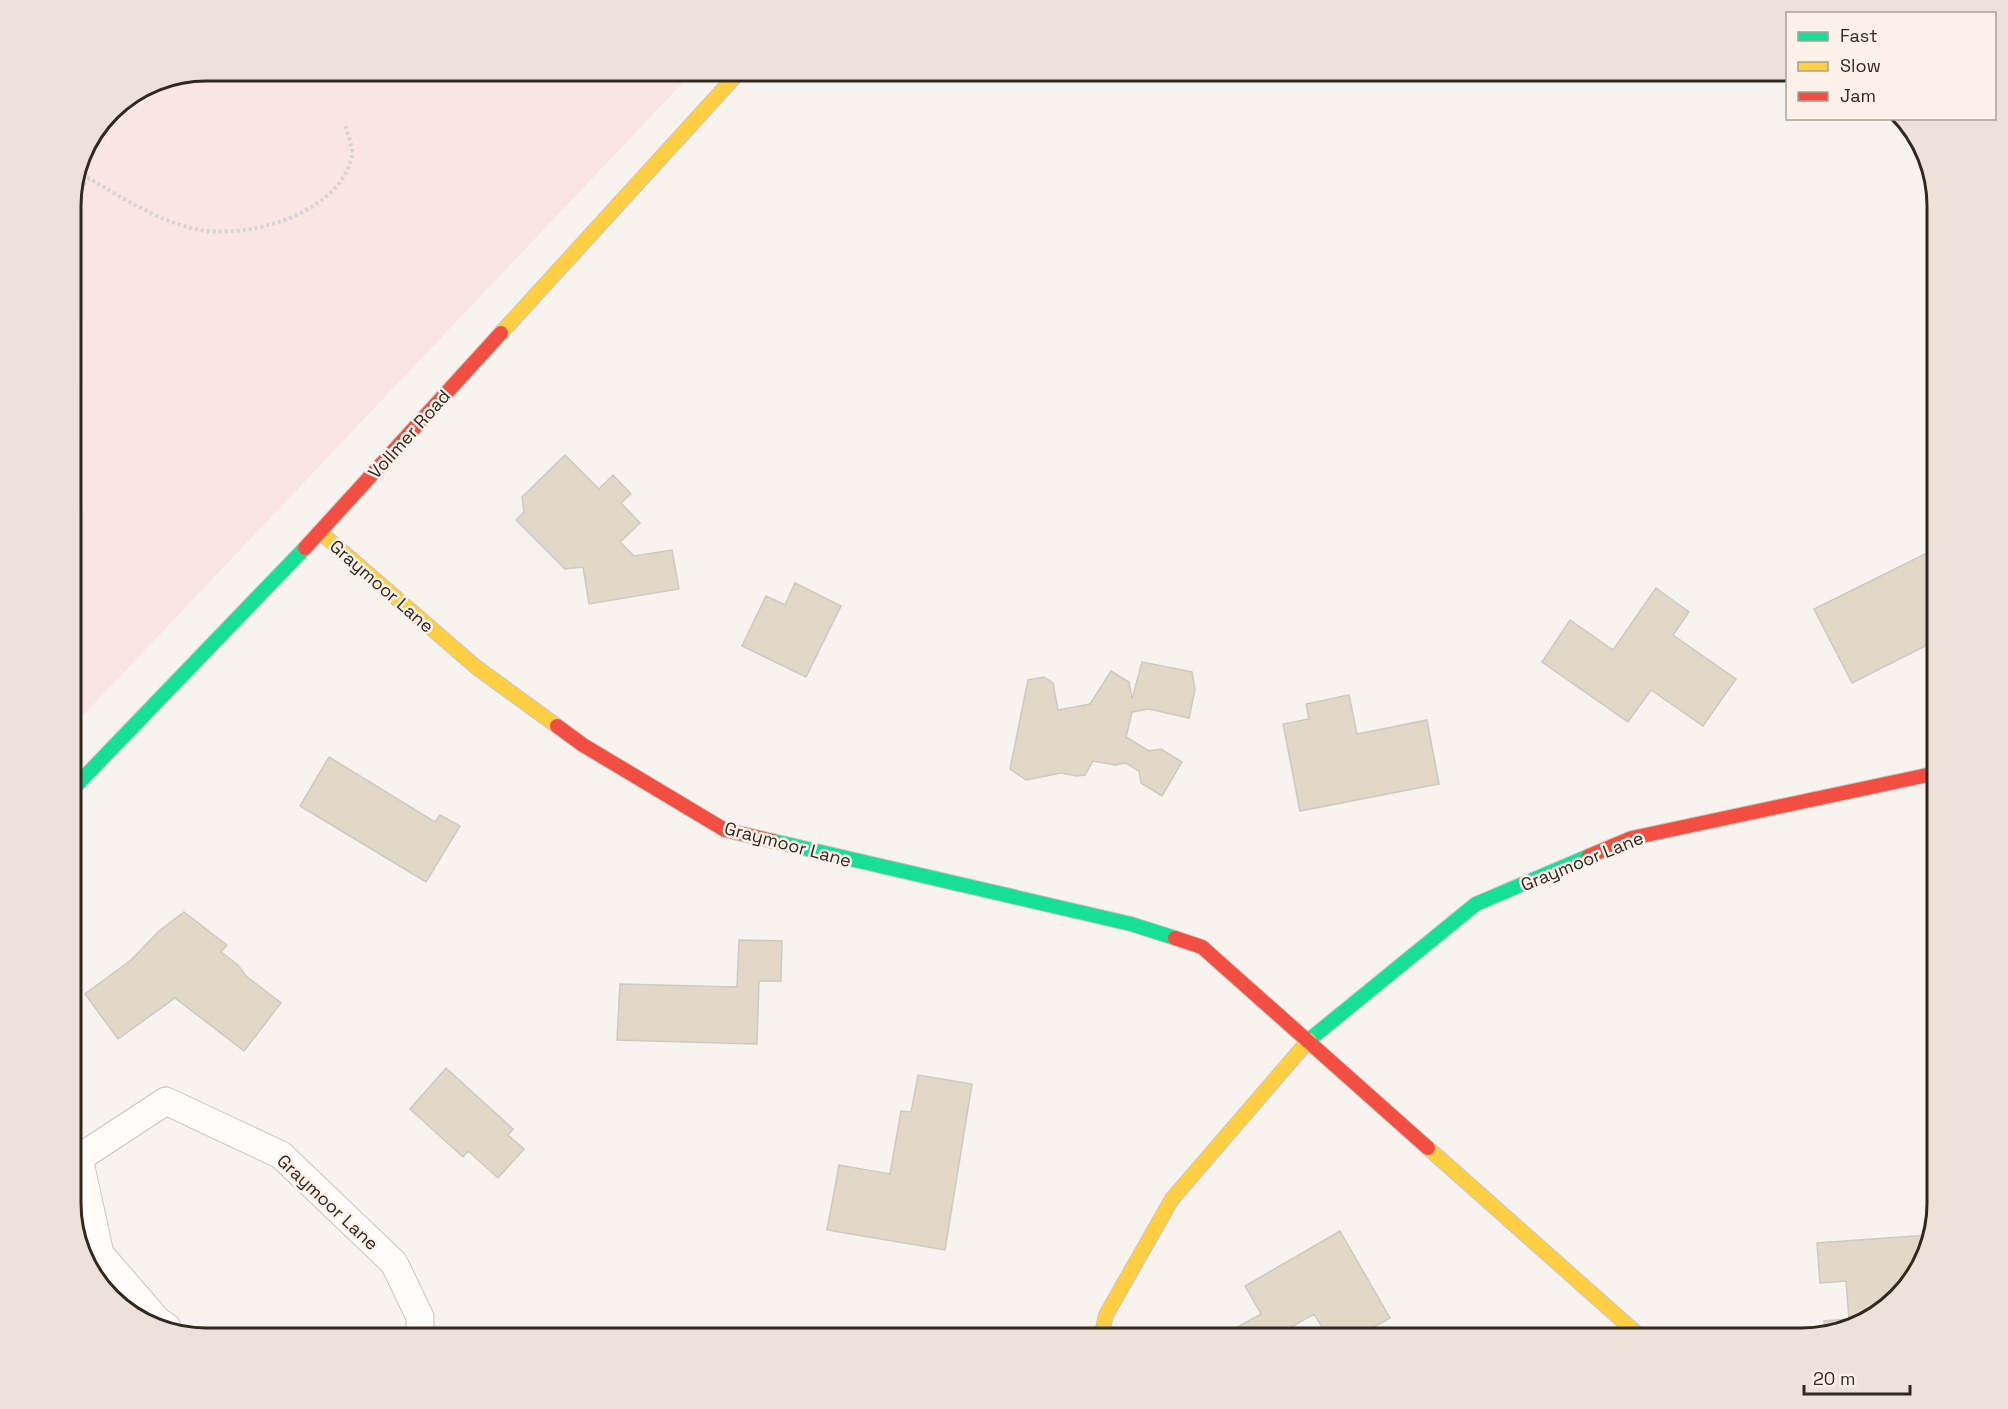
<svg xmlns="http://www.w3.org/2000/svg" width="2008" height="1409" font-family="'Space Grotesk',sans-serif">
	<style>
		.green { fill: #f9e6e2 }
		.building { fill: #e1d8c7; stroke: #cec9c1; stroke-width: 1.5 }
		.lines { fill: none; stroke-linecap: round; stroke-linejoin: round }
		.street-casing { stroke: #ccc5bf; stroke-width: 29 }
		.fast-casing { stroke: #ccc5bf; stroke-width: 16 }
		.slow-casing { stroke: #ccc5bf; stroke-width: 16 }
		.jam-casing { stroke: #ccc5bf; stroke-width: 16 }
		.path { stroke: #d6d4d3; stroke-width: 4; stroke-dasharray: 3 3; stroke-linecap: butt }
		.street { stroke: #fefdfc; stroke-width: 27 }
		.fast { stroke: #16e098; stroke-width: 14 }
		.slow { stroke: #ffcf43; stroke-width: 14 }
		.jam { stroke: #f24e42; stroke-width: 14 }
		.labels { text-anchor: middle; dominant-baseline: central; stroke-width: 5; stroke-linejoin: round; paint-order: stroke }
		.street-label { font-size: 18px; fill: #31281f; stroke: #fdf2e9 }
		.rim { fill: none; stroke: #31281f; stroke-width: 3 }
	</style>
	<rect width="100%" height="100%" fill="#f8f3ee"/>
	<path class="green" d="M206,70L694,71L71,728V197L81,154L110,110L154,81Z"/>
	<path class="building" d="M565,455L599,489L613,475L631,494L621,503L640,523L620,542L634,556L672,550L679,589L589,604L583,567L565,569L516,520L524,512L522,497Z
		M1937,548V640L1852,683L1814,609Z
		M795,583L841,606L806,677L742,646L766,596L785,605Z
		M1656,588L1689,612L1673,635L1736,679L1703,726L1651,690L1628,722L1542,662L1570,620L1613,650Z
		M1142,662L1192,672L1195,690L1189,718L1149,709L1132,712L1126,737L1149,751L1161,749L1182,762L1162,796L1141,783L1139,771L1126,763L1115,765L1093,761L1085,775L1077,776L1061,773L1026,780L1010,769L1028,680L1044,677L1053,683L1058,710L1090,704L1111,671L1129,682L1132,699Z
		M1349,695L1357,734L1427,720L1439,784L1300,811L1283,724L1309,719L1306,704Z
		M329,757L435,822L440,815L460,826L426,882L300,806Z
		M184,912L227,945L221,952L238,965L246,976L281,1003L244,1051L175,998L118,1039L85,994L131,960L159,931Z
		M739,940L782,941L781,981H759L757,1044L617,1040L620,984L737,987Z
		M446,1068L513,1129L508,1135L524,1149L498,1178L468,1151L463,1157L410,1109Z
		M918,1075L972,1084L945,1250L827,1230L839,1165L890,1174L901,1111L911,1112Z
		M1340,1231L1390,1318L1355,1338H1329L1314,1314L1272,1338H1218L1261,1314L1245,1286Z
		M1928,1235L1916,1275L1904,1276L1905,1288L1870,1321L1825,1332L1824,1321L1849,1319L1846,1281L1820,1283L1817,1243Z"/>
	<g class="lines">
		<g class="street-casing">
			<path id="street" d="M167,1327L158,1321L100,1254L79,1158L166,1101L281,1155L394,1263L420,1317V1338"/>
		</g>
		<g class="fast-casing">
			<path id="fast" d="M71,791L305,548
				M773,841L1131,924L1175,938
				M1309,1040L1476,904L1589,856"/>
		</g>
		<g class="slow-casing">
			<path id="slow" d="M501,333L741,70
				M320,532L476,667L557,726
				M1428,1148L1642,1338
				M1101,1338L1106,1315L1172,1199L1309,1040"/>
		</g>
		<g class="jam-casing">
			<path id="jam" d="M305,548L501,333
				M557,726L583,745L725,830L773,841
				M1589,856L1632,838L1937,773
				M1175,938L1202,947L1428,1148"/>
		</g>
		<path class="path" d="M77,171C110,191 154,219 191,228C242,242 340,215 352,156C354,148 347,133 345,125
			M71,197L89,179"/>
		<use href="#street" class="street"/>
		<use href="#fast" class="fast"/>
		<use href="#slow" class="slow"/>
		<use href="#jam" class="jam"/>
	</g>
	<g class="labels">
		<g class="street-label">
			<text transform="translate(409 434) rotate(-48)">Vollmer Road</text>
			<text transform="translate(382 586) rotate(41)">Graymoor Lane</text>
			<text transform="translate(788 844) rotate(15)">Graymoor Lane</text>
			<text transform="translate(1582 861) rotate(-22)">Graymoor Lane</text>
			<text transform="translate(328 1202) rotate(43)">Graymoor Lane</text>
		</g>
	</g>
	<path d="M0 0H2008V1409H0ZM206 81H1802A125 125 0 0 1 1927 206V1203A125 125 0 0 1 1802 1328H206A125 125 0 0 1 81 1203V206A125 125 0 0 1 206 81Z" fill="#ede2d9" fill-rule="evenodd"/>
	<path class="rim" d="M206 81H1802A125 125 0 0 1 1927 206V1203A125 125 0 0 1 1802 1328H206A125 125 0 0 1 81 1203V206A125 125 0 0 1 206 81Z"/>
	<rect x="1786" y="12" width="210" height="108" fill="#fdf2e9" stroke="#aba198" stroke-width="1.5"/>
	<rect x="1798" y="32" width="30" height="9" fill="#16e098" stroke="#aba198" stroke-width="1.5"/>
	<text x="1840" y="42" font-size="18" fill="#31281f">Fast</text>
	<rect x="1798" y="62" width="30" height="9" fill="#ffcf43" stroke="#aba198" stroke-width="1.5"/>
	<text x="1840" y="72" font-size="18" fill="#31281f">Slow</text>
	<rect x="1798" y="92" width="30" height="9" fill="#f24e42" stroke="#aba198" stroke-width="1.5"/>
	<text x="1840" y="102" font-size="18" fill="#31281f">Jam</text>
	<path d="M1804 1385v9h106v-9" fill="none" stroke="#31281f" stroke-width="3"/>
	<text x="1813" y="1385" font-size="18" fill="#31281f" stroke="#fdf2e9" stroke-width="4.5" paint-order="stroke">20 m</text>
</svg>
